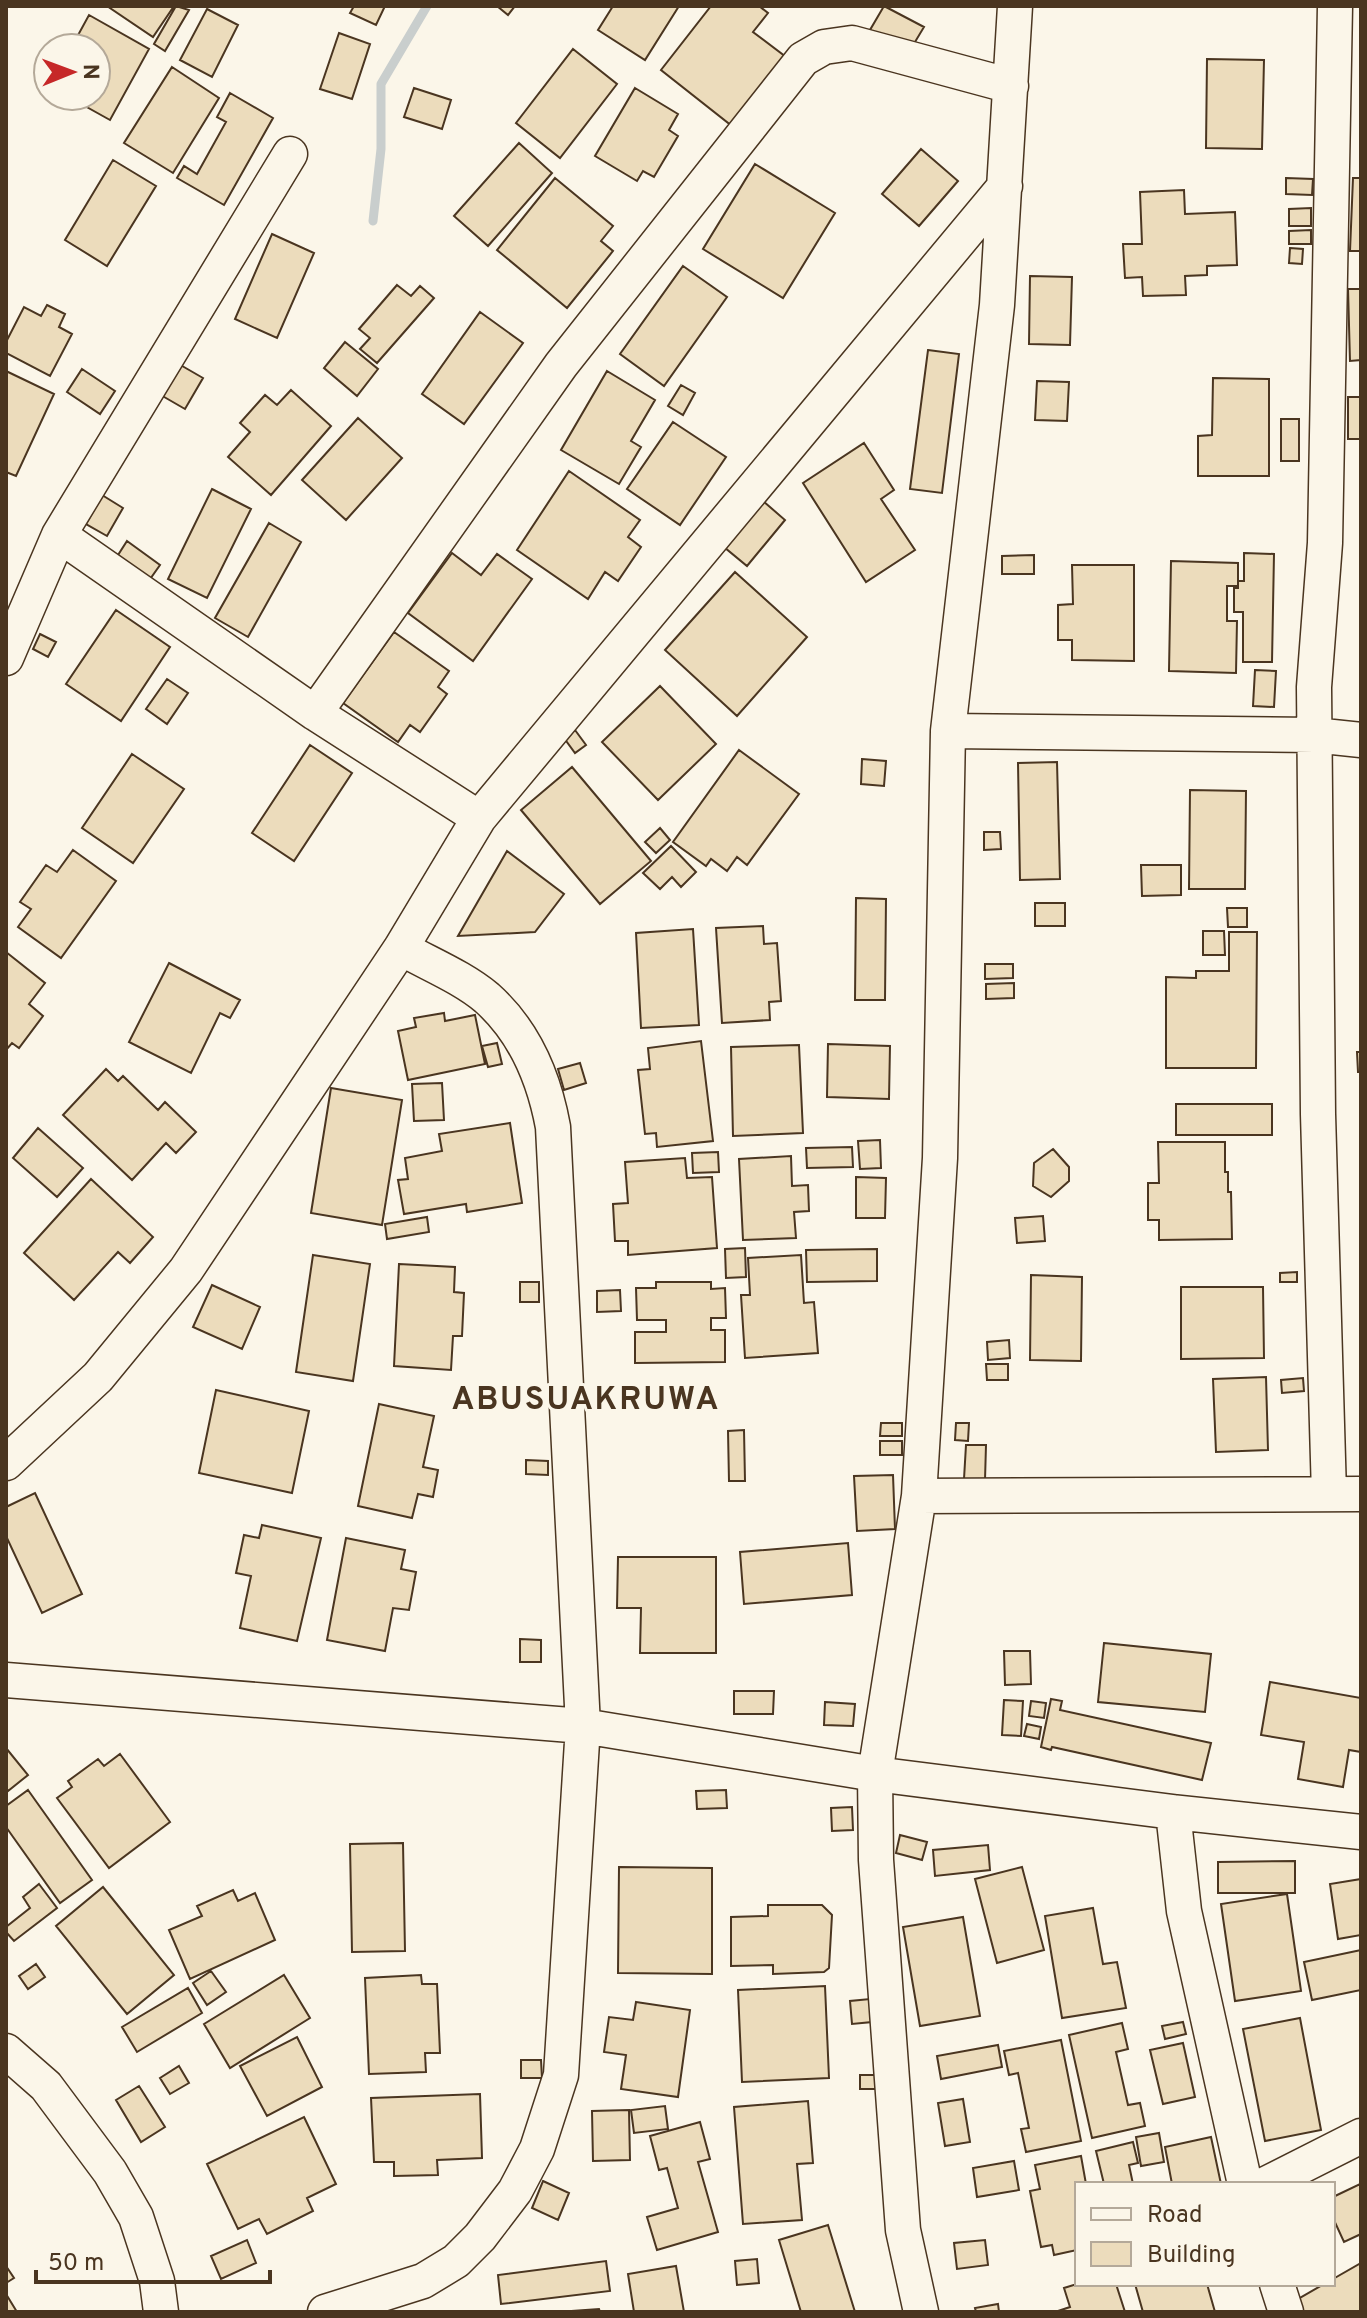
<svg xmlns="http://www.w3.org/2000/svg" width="1367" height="2318" font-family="Overpass,sans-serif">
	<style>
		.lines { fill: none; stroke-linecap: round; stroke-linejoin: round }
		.stream { stroke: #c9cecd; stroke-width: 9 }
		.building { fill: #ecdcbc; stroke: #4a3520; stroke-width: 2 }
		.minor-casing { stroke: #4a3520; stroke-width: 37 }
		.minor { stroke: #fbf6e9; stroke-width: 34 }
		.labels { text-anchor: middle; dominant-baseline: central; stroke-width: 6; stroke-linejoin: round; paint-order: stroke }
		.district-label { font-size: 32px; font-weight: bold; letter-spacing: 2px; fill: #4a3520; stroke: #fbf6e9 }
	</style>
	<rect width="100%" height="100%" fill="#fbf6e9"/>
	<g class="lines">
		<path class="stream" d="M373,221L381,149V84L427,6"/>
	</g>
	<path class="building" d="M107,6H174L153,37Z
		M176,6L189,10L165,51L154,44Z
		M354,6H385L376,25L350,13Z
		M497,6H515L508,15Z
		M613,6H679L645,60L598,30Z
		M711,6H759L768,13L753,32L786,57L732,126L661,70Z
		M884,6L924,27L909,52L870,30Z
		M207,9L238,25L212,77L180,60Z
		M89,15L149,49L110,120L67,96H96V48H71Z
		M339,33L370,44L352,99L320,89Z
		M573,49L617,84L560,158L516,123Z
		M1207,59L1264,60L1262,149L1206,148Z
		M172,67L219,98L173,173L124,143Z
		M414,88L451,100L442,129L404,117Z
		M635,88L678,114L669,130L678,136L654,177L643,171L637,181L595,156Z
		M230,93L273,118L224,205L177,178L184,166L197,174L226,122L217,117Z
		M519,143L552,173L488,246L454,216Z
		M921,149L958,181L919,226L882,194Z
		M113,160L156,186L107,266L65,240Z
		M755,164L835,213L783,298L703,249Z
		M555,178L613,226L601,241L613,251L567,308L497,250Z
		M1286,178L1313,179L1312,195L1286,194Z
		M1353,178H1361V251H1350Z
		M1184,190L1185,214L1235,212L1237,265L1207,266V275L1185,276L1186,295L1143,296L1142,277L1125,278L1123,244H1142L1140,192Z
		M1311,208V226H1289V209Z
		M1311,230V244H1289V231Z
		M272,234L314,253L277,338L235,319Z
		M1290,248L1303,249L1302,264L1289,263Z
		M683,266L727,297L664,386L620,354Z
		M1030,276L1072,277L1070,345L1029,344Z
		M397,285L411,296L420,286L434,298L377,363L360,349L370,338L359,329Z
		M1348,289H1361V360L1350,361Z
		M47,305L65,314L59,327L72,334L50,376L6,353V342L24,307L41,316Z
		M480,312L523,343L464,424L422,394Z
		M345,342L378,369L357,396L324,368Z
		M928,350L959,354L942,493L910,489Z
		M177,363L203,378L185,409L159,394Z
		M82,369L115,391L100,414L67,392Z
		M6,371L54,394L16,476L6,472Z
		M607,371L655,400L631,441L641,447L619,484L561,450Z
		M1213,378L1269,379V476H1198V436L1212,435Z
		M1037,381L1069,382L1067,421L1035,420Z
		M681,385L695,393L683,415L668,406Z
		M291,390L331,426L271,495L228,457L250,432L240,423L265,395L277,405Z
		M1348,397H1361V439H1348Z
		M358,418L402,458L346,520L302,480Z
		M1281,419H1299V461H1281Z
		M673,422L726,457L680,525L627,489Z
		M864,443L894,490L881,499L915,550L866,582L803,483Z
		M569,471L640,520L628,537L641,547L618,581L605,572L588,599L517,550Z
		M212,489L251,509L207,598L168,579Z
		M102,495L123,508L107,536L86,524Z
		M763,501L785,520L747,566L724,547Z
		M269,523L301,542L248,637L215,618Z
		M127,541L160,565L143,589L111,566Z
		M452,553L481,575L497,554L532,579L473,661L408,613Z
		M1244,553L1274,554L1272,662H1243V612H1234V588H1238V581H1244Z
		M1034,555V574H1002V556Z
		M1171,561L1238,563V586H1227V621H1237L1236,673L1169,671Z
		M1072,565H1134V661L1072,660V640H1058V605L1073,604Z
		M735,572L807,637L737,716L665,650Z
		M116,610L170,647L121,721L66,684Z
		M394,632L449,671L438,687L447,694L420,732L410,725L398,742L343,703Z
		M40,634L56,642L48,657L33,649Z
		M1255,670L1276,671L1274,707L1253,706Z
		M167,679L188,693L167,724L146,709Z
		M660,686L716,744L658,800L602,742Z
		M575,730L586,745L575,753L564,738Z
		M310,745L352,773L294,861L252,833Z
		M739,750L799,794L747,865L737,857L727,871L711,859L706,866L673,842Z
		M132,754L184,789L133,863L82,828Z
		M862,759L886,761L884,786L861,784Z
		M1057,762L1060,879L1020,880L1018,763Z
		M572,767L651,861L600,904L521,810Z
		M1190,790L1246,791L1245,889H1189Z
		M660,828L670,840L656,853L645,842Z
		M984,832H1000L1001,849L984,850Z
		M671,846L696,872L681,887L672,877L660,889L643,873Z
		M73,850L116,881L61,958L18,927L31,909L20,902L46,865L57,872Z
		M507,851L564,894L535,932L458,936Z
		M1141,865H1181V895L1142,896Z
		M856,898L886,899L885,1000H855Z
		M1035,903H1065V926H1035Z
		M1227,908H1247V927H1228Z
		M763,926L764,944L777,943L781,1001L769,1002L770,1020L722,1023L716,928Z
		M693,929L699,1025L641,1028L636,933Z
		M1203,931H1224L1225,955H1203Z
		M1229,932H1257L1256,1068H1166V977L1196,978V971H1229Z
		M6,952L45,983L29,1004L43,1016L19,1048L12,1043L6,1050Z
		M169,963L240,1000L230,1018L220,1013L191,1073L129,1042Z
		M985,964H1013V978L985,979Z
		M1014,983V998L986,999V984Z
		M444,1013L445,1021L475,1015L485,1064L408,1080L398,1031L416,1027L414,1018Z
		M701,1041L713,1141L657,1147L656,1133L645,1134L638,1070L650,1069L648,1048Z
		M497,1043L502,1064L488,1067L482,1046Z
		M828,1044L890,1046L889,1099L827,1097Z
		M799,1045L803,1133L733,1136L731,1047Z
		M1357,1052H1361V1072H1358Z
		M580,1063L586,1083L564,1090L558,1069Z
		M106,1069L118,1081L123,1076L158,1110L165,1102L196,1132L176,1153L166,1143L132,1180L63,1115Z
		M442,1083L444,1120L414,1121L412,1084Z
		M331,1088L402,1100L382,1225L311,1213Z
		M1176,1104H1272V1135H1176Z
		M510,1123L522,1203L467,1212L466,1204L404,1214L398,1180L408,1179L405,1158L442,1151L439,1134Z
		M38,1128L83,1168L57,1197L13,1158Z
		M880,1140L881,1168L860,1169L858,1141Z
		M1158,1142H1225V1172H1228V1192H1231L1232,1239L1159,1240V1220H1148V1183H1159Z
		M852,1147L853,1167L807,1168L806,1148Z
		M1053,1149L1069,1167V1181L1051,1197L1033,1186L1034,1163Z
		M718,1152L719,1172L693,1173L692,1153Z
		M791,1156L792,1186L808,1185L809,1211L794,1212L796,1238L743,1240L739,1159Z
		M685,1158L687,1178L712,1177L717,1248L628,1255V1241H615L613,1204L628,1203L625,1162Z
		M856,1177L886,1178L885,1218H856Z
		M91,1179L153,1237L130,1263L118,1252L74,1300L24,1253Z
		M1043,1216L1045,1241L1017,1243L1015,1218Z
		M427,1217L429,1232L387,1239L385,1224Z
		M745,1248L746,1277L726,1278L725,1249Z
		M877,1249V1281L807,1282L806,1250Z
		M313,1255L370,1264L353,1381L296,1372Z
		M801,1255L804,1303L814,1302L818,1353L745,1358L741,1295H750L748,1258Z
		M399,1264L455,1267L454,1292L464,1293L462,1336H453L451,1370L394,1366Z
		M1297,1272V1282H1280V1273Z
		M1031,1275L1082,1277L1081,1361L1030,1360Z
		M520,1282H539V1302H520Z
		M656,1282H711V1289L725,1288L726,1318H711V1330H725V1362L635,1363V1332H666V1320H637L636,1288H656Z
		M212,1285L260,1307L242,1349L193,1327Z
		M1181,1287H1263L1264,1358L1181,1359Z
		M620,1290L621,1311L597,1312V1291Z
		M1009,1340L1010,1358L988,1360L987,1342Z
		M986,1364H1008V1380H987Z
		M1266,1377L1268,1450L1216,1452L1213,1379Z
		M1303,1378L1304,1391L1282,1393L1281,1380Z
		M216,1390L309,1411L292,1493L199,1473Z
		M379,1404L434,1416L423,1467L438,1470L433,1497L418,1494L412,1518L358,1506Z
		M881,1423H902V1436H880Z
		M956,1423H969L968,1441L955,1440Z
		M744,1430L745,1481H729L728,1431Z
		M880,1441H902V1455H880Z
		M966,1445H986L985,1480L964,1479Z
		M526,1460L548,1461V1475L526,1474Z
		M893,1475L895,1529L857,1531L854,1476Z
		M35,1493L82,1594L42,1613L6,1536V1507Z
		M262,1525L321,1538L297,1641L240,1628L251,1576L236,1573L244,1535L259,1538Z
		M346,1538L405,1550L401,1569L416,1572L409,1610L393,1608L385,1651L327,1640Z
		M848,1543L852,1595L744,1604L740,1552Z
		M618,1557H716V1653H640L641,1608H617Z
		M520,1639L541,1640V1662H520Z
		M1104,1643L1211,1654L1205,1712L1098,1702Z
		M1004,1651H1030L1031,1684L1005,1685Z
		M1270,1682L1361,1698V1752L1349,1750L1343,1787L1298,1779L1304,1742L1261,1735Z
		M734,1691H774L773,1714H734Z
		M1051,1699L1062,1701L1060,1710L1211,1743L1202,1780L1052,1747L1051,1750L1041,1747Z
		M1004,1700L1023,1701L1021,1736L1002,1735Z
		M1031,1701L1046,1703L1044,1718L1029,1716Z
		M825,1702L855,1704L853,1726L824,1725Z
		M1027,1724L1041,1727L1039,1739L1024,1736Z
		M6,1748L28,1775L8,1791L6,1788Z
		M120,1754L170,1822L109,1868L57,1798L72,1787L68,1781L98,1759L104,1766Z
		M28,1790L92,1880L60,1903L6,1827V1806Z
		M726,1790L727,1808L697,1809L696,1791Z
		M852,1807L853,1830L832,1831L831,1808Z
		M900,1835L927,1842L922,1860L896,1853Z
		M403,1843L405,1951L352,1952L350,1844Z
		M988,1845L990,1870L935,1876L933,1850Z
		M1295,1861V1893H1218V1862Z
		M619,1867L712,1868V1974L618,1973Z
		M1022,1867L1044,1950L997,1963L975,1879Z
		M1361,1879V1935L1338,1939L1330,1884Z
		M39,1884L57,1908L14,1941L6,1932V1927L30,1908L23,1897Z
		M103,1887L174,1975L127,2014L56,1926Z
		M233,1890L238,1901L255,1893L275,1940L190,1979L169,1930L202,1916L197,1906Z
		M1287,1894L1301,1991L1235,2001L1221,1904Z
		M768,1905H822L832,1915L829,1968L824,1972L773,1974V1965L731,1966V1917L768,1916Z
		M1093,1908L1103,1964L1117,1962L1126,2008L1062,2018L1045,1916Z
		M963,1917L980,2016L920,2026L903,1927Z
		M1361,1950V1990L1312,2000L1304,1962Z
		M36,1964L45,1977L28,1989L19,1976Z
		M211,1971L226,1992L207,2005L193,1983Z
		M284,1975L310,2018L230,2068L204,2024Z
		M421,1975L422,1984H437L440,2053H425L426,2072L369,2074L365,1978Z
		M825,1986L829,2078L742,2082L738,1990Z
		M188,1988L202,2013L137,2052L122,2027Z
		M870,1999L872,2022L852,2024L850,2001Z
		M636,2002L690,2010L678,2097L621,2089L626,2055L604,2052L609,2017L633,2020Z
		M1300,2018L1321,2130L1265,2141L1243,2029Z
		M1183,2022L1186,2034L1165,2039L1162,2026Z
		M1122,2023L1128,2049L1116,2052L1128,2105L1140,2103L1145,2126L1092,2138L1069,2035Z
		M297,2037L322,2087L267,2116L240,2066Z
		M1061,2040L1081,2141L1026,2152L1021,2129L1029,2128L1018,2073L1009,2075L1004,2051Z
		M1183,2043L1195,2097L1163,2104L1150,2050Z
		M998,2045L1002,2067L941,2079L937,2056Z
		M521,2060H541L542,2078H521Z
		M179,2066L189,2083L170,2094L160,2078Z
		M860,2075H880V2089H860Z
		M139,2086L165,2127L141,2142L116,2100Z
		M480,2094L482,2158L437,2160L438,2175L394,2176V2162H374L371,2098Z
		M963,2099L970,2142L945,2146L938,2103Z
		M808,2101L813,2163L797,2164L802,2220L743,2224L734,2107Z
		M665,2106L668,2129L634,2133L631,2110Z
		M629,2110L630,2160L593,2161L592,2111Z
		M304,2117L336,2184L307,2198L313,2211L267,2234L259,2219L238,2229L207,2164Z
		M700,2122L710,2159L698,2162L718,2232L657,2250L647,2217L678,2208L667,2168L659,2170L650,2136Z
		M1159,2133L1164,2162L1141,2166L1136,2137Z
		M1211,2137L1221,2184H1172L1165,2147Z
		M1133,2142L1138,2163L1129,2165L1133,2184H1104L1096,2151Z
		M1081,2156L1086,2184H1077V2250L1054,2255L1052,2245L1041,2247L1030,2191L1040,2189L1035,2165Z
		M1014,2161L1019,2190L977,2197L973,2168Z
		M543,2181L569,2193L558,2220L532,2208Z
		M1360,2184L1361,2234L1344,2242L1333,2218V2197Z
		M828,2225L855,2312H801L779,2240Z
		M247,2240L256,2263L221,2279L211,2256Z
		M985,2240L988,2265L957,2269L954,2243Z
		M757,2259L759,2283L737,2285L735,2261Z
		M606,2261L610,2291L501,2304L498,2275Z
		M1361,2263V2312H1298L1293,2302L1324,2284H1333V2279Z
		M6,2266L14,2278L6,2283Z
		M676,2266L684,2312H634L628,2274Z
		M1077,2284H1116L1125,2312H1055L1070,2307L1064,2288Z
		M1135,2284H1207L1215,2312H1143Z
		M6,2294L17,2312H6Z
		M998,2304L999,2312H976L975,2308Z
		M599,2309L600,2312H557Z"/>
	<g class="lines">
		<g class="minor-casing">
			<path id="minor" d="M59,535L315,713L479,818
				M6,658L59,535L290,154
				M315,713L561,365L803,59L824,47L852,43L1011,86
				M948,731L1314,735L1361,740
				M6,1463L98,1377L186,1270L401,948L479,818L1005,186
				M1329,1494L1318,1114L1314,687L1325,543L1335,6
				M919,1496L1361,1494
				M6,1680L583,1726L875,1774L1173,1812L1361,1832
				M1173,1812L1184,1911L1245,2184
				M6,2051L46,2086L110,2172L136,2217L157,2281L161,2312
				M1266,2184L1361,2136
				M1277,2284L1286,2312
				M325,2312L423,2281L456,2261L480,2237L515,2191L537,2149L561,2075L583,1726L553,1127C544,1078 525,1032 487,998C462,977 429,964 401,948
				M921,2312L903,2230L876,1860L875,1774L919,1496L940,1158L948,731L997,305L1015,6"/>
		</g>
		<use href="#minor" class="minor"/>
	</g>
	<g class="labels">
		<g class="district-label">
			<text x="586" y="1401">ABUSUAKRUWA</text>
		</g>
	</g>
	<rect width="1367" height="2318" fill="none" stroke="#4a3520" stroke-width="16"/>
	<rect x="1075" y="2182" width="260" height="104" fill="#fbf6e9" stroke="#b4a999" stroke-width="2"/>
	<rect x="1091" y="2208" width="40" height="12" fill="#fbf6e9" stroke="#b4a999" stroke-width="2"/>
	<text x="1147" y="2222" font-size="24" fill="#4a3520">Road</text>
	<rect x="1091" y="2242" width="40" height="24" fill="#ecdcbc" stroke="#b4a999" stroke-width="2"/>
	<text x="1147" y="2262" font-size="24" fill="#4a3520">Building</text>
	<g transform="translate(72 72) rotate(89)"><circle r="38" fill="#fbf6e9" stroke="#b4a999" stroke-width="2"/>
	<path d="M0-6L14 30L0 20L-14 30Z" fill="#c62828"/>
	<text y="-12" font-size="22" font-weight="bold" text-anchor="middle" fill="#4a3520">N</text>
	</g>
	<path d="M36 2270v12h234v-12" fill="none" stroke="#4a3520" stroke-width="4"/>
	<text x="48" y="2270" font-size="24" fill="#4a3520" stroke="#fbf6e9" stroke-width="6" paint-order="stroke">50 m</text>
</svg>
